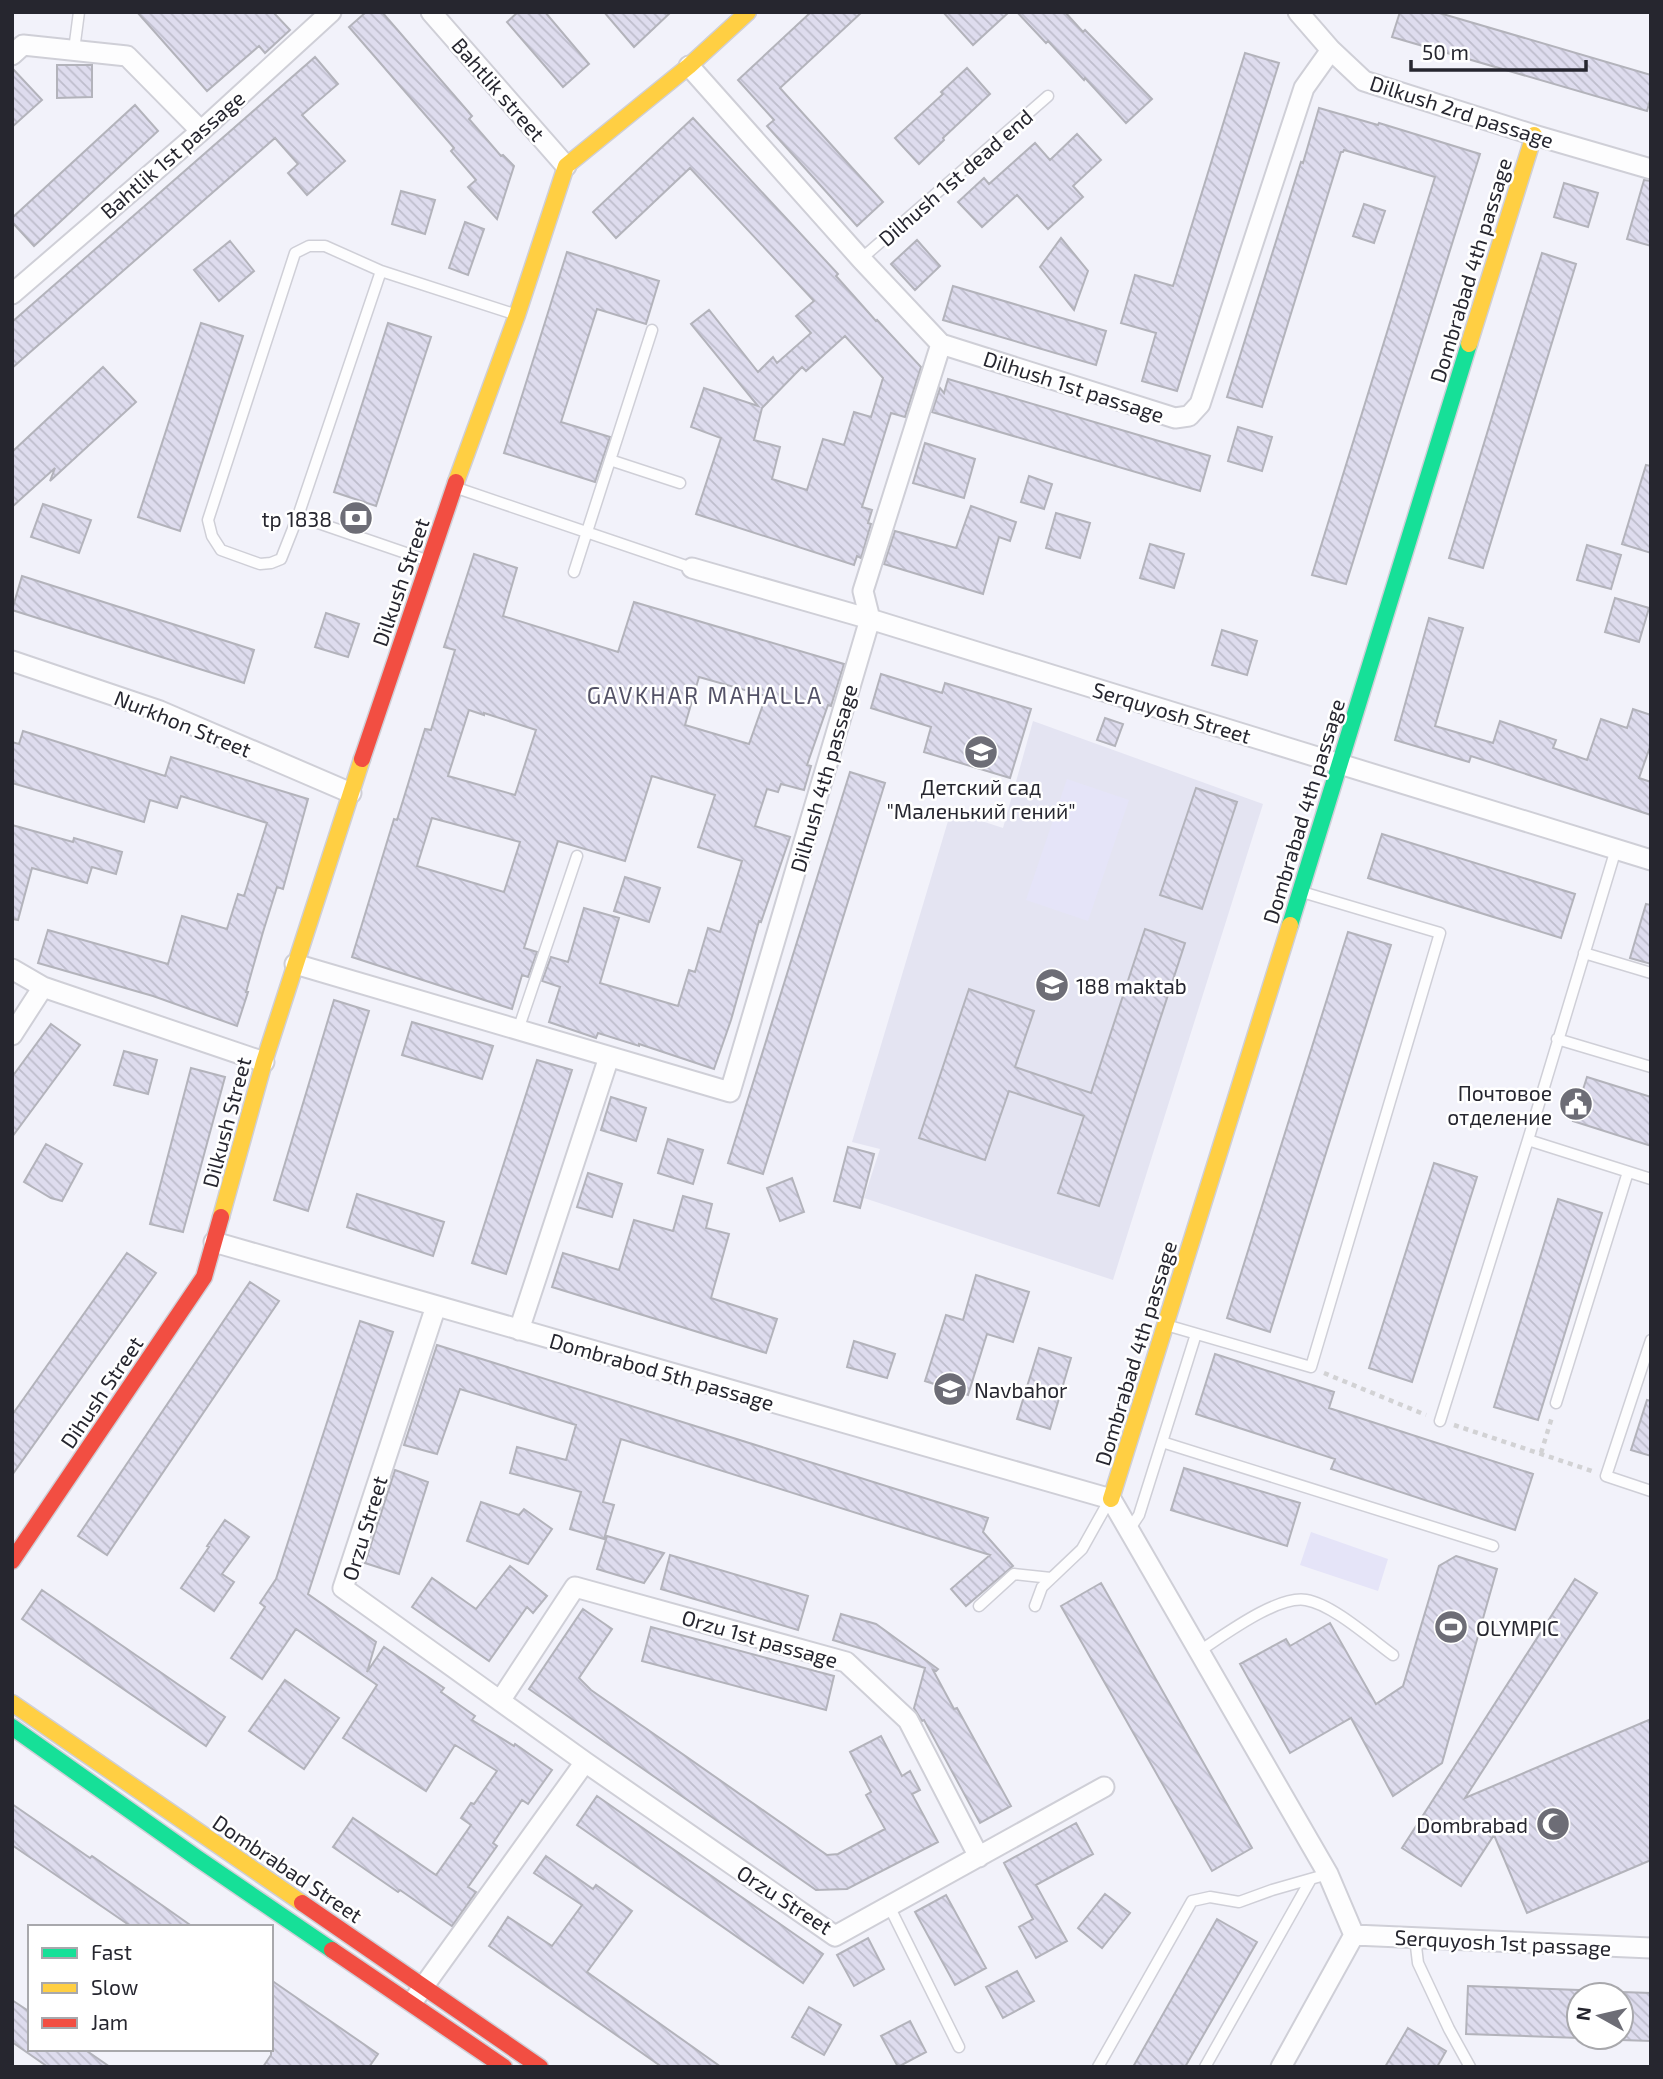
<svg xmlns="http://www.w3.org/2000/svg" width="1663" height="2079" font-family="'Exo 2',sans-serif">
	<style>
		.built { fill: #e4e4f2 }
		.pitch { fill: #e5e4f8 }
		.building { fill: url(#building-back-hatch); stroke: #b3b3bb; stroke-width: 2; fill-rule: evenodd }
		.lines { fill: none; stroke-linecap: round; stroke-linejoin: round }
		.lane-casing { stroke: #cfcfd7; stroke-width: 13 }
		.street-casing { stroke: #cfcfd7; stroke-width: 23 }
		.fast-casing { stroke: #cfcfd7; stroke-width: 19 }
		.slow-casing { stroke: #cfcfd7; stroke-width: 19 }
		.jam-casing { stroke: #cfcfd7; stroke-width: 19 }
		.path { stroke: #d2d2d4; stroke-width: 4.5; stroke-dasharray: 5 5; stroke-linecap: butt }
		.lane { stroke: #fdfdfe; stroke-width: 10 }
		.street { stroke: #fdfdfe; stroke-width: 19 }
		.fast { stroke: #16e098; stroke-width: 16 }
		.slow { stroke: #ffcf43; stroke-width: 16 }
		.jam { stroke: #f24e42; stroke-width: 16 }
		.labels { text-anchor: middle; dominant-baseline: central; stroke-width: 5; stroke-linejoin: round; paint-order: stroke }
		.street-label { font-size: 21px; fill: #26262f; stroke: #fff }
		.poi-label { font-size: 21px; fill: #26262f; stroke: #fff; text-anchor: end }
		.neighbourhood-label { font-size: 23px; letter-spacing: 2px; fill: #545267; stroke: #fff }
	</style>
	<defs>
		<pattern id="building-back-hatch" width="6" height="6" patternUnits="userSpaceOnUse" patternTransform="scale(1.75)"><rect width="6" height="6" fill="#dedcee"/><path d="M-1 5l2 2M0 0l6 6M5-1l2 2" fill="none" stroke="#bebdcc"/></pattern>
	</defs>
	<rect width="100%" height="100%" fill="#f2f2fa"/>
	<path class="built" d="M1033,721L1263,804L1113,1280L864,1198L880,1149L852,1142L951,811L1003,828Z"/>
	<path class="pitch" d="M1067,779L1129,800L1088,921L1026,900Z
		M1311,1532L1388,1559L1378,1591L1300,1565Z"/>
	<path class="building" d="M137,12H273L290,30L265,53L259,46L207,91Z
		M366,12H382L472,116L469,119L501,156L503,155L514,166L497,219L468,187L476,180L451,151L454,148L349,27Z
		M518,12H545L589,64L563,87L507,22Z
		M604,12H671L634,47Z
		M811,12H862L780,88L883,202L857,226L767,126L774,120L738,80Z
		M943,12H1009L973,45Z
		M1017,12H1065L1083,32L1085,30L1152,99L1126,123L1085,78L1084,80L1048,41L1046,43Z
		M1400,12H1436L1651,75V97L1647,111L1392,37Z
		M1245,53L1279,63L1177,391L1142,381L1156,333L1121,323L1135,275L1173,286Z
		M315,57L338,84L302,115L345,161L307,195L288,173L298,164L275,138L12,368V322Z
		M57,65H92V97L57,98Z
		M12,68L42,100L12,127Z
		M967,68L990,94L943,138L944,140L919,164L895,138L943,94L941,92Z
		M135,105L158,131L34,246L12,222V218Z
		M1319,108L1378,125L1379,123L1480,154L1346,584L1312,575L1435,177L1344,150L1343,152H1341L1262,407L1227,397L1301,162L1303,163Z
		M693,118L838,274L836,276L876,321L877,320L921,367L905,417L891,413L862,507L872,510L868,523L871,524L861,558L857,556L854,565L696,514L721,438L691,427L704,388L758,406L691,324L709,310L758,372L773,357L777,363L811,333L796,316L814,301L690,168L616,238L593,212ZM845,336L883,378L871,417L854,412L844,445L823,439L807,490L772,479L780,447L754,440L762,408L802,367L806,371Z
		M1077,134L1101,160L1073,186L1083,197L1048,229L1017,195L982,227L958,202L984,178L989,184L1035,143L1050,160Z
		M1644,180L1651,181V246L1627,239Z
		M1564,183L1598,193L1588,227L1554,217Z
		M401,191L435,200L425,234L392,224Z
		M1364,204L1385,211L1374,243L1353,236Z
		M465,222L484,229L468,275L449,268Z
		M1061,238L1088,271L1074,310L1040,267Z
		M917,240L940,266L915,290L891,264Z
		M230,241L254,271L219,301L194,270Z
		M567,252L659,281L646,324L597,309L561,422L610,437L595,482L504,453Z
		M1542,253L1576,264L1483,568L1449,558Z
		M953,286L1106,331L1096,365L943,320Z
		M201,323L243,336L180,531L138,517Z
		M388,323L431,337L376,506L334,492Z
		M103,367L136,402L50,481L55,468L12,507V452Z
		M948,379L1210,456L1200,491L932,412L940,388L944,393Z
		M1238,427L1272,437L1262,471L1228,461Z
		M925,443L975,459L964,498L913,483Z
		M1646,465L1651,466V553L1622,544Z
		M1029,476L1052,484L1044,509L1021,502Z
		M43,504L91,520L79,553L31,537Z
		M971,506L1016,522L1010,541L999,537L983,594L884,564L895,531L956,548Z
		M1056,513L1090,523L1080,558L1046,548Z
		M1150,544L1184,554L1174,588L1140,578Z
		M1587,545L1621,555L1611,589L1577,580Z
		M474,554L517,568L503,616L618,652L634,602L844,664L831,706L828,705L807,765L811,766L804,790L781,784L778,792L767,789L755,826L790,837L761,922L759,921L731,1020L714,1069L639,1044V1046L598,1033L596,1038L549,1022L560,987L542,981L551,957L568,962L584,908L619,918L600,983L678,1006L689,970L695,972L708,928L720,932L742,861L698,847L715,795L652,776L625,861L558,841L524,948L537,952L528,977L522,975L512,1009L352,957L394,819L397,820L425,729L431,730L455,650L444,647ZM699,677L766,696L749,744L685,725ZM469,710L484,715V713L536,730L515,795L448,776ZM432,818L520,842L504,892L417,866Z
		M22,576L254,650L244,683L12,610Z
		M1615,598L1649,608L1639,642L1605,632Z
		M326,613L359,624L348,657L315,647Z
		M1429,618L1463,628L1435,726L1493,743L1500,721L1556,740L1553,748L1587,760L1601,719L1627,728L1633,709L1651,715V744L1639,778L1651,782V815L1471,756L1469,762L1395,740Z
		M1222,630L1257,641L1247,675L1212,665Z
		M881,674L942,693L945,683L1031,709L1010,778L924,752L931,727L871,708Z
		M1105,718L1123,724L1115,746L1097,740Z
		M23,731L165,776L171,757L308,799L283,889L277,887L263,932L246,992H248L237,1026L153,996L38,963L48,930L168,964L182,916L227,929L238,894L244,896L267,823L181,796L177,808L150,800L144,822L12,783V742L19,744Z
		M850,772L885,783L763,1174L728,1163Z
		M1196,788L1237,802L1202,909L1160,895Z
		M12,825L73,842L74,838L122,852L116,874L92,867L87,883L32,868L18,920L12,919Z
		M1382,834L1575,894L1561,938L1368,878Z
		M625,877L660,888L649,922L614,911Z
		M1646,904L1651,905V964L1630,958Z
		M1145,929L1185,943L1099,1206L1058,1193L1084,1116L1009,1091L985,1160L919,1138L969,989L1034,1011L1015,1067L1091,1093Z
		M1348,932L1391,945L1270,1332L1227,1318Z
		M334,1000L369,1011L308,1211L274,1200Z
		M412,1022L493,1046L482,1079L402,1055Z
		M51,1024L80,1045L12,1137V1077Z
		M124,1051L157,1060L148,1094L114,1085Z
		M537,1060L572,1070L506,1274L472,1263Z
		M191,1068L225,1077L183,1232L150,1224Z
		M1587,1077L1651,1097V1146L1573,1121Z
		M611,1097L646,1108L636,1141L601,1130Z
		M668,1139L703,1150L693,1184L658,1173Z
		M46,1144L82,1164L62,1201L51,1198L24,1182Z
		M848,1147L874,1154L860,1208L834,1201Z
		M1434,1163L1477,1177L1412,1382L1369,1368Z
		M588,1173L622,1184L612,1217L577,1207Z
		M792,1178L804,1212L780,1221L767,1188Z
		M357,1194L444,1222L433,1256L347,1227Z
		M683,1196L712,1204L706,1228L729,1234L711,1298L777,1319L766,1353L552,1287L563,1253L619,1270L634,1220L673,1231Z
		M1558,1199L1602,1213L1538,1420L1494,1407Z
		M127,1253L156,1273L12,1475V1415Z
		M976,1275L1029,1292L1013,1342L987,1334L968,1395L925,1381L946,1315L963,1320Z
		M250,1282L279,1301L107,1555L78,1536Z
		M360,1321L393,1332L308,1594L376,1642L367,1672L384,1647L444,1688L441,1692L475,1716L472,1720L514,1746L515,1744L552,1770L528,1804L522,1800L493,1843L497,1846L468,1887L476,1892L452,1926L400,1890L398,1892L333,1847L353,1818L436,1875L471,1825L461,1818L471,1803L474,1804L497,1771L455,1745L426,1791L343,1738L377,1685L296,1629L262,1679L231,1658L265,1607L260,1603L276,1579Z
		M854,1341L895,1354L887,1378L847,1367Z
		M437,1345L988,1518L983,1532L1013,1566L966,1606L951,1589L990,1555L621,1439L603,1502L614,1505L604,1539L570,1529L581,1492L510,1473L517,1447L566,1460L576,1425L460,1389L437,1454L404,1445Z
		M1039,1348L1071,1358L1050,1429L1017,1419Z
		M1215,1354L1334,1392L1329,1408L1533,1474L1515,1530L1331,1469L1335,1459L1196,1414Z
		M1647,1400L1651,1401V1456L1631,1450Z
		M1184,1468L1300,1503L1287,1546L1171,1510Z
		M395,1470L428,1482L399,1574L365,1563Z
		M481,1502L519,1515L524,1509L552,1529L528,1564L467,1541Z
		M225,1520L249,1537L222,1574L234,1582L214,1611L181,1588L209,1547L207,1546Z
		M607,1536L664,1553L644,1583L597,1569Z
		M670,1555L808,1596L798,1630L661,1589Z
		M1456,1556L1497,1569L1442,1763L1393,1796L1351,1718L1290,1753L1240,1664L1286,1639L1290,1646L1330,1623L1376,1704L1403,1686L1439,1566Z
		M510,1566L547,1596L533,1613L527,1607L489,1661L412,1607L432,1578L476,1609Z
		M1575,1579L1597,1593L1465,1798L1651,1719V1860L1527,1913L1494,1835L1461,1886L1402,1848Z
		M1101,1583L1252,1848L1212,1871L1061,1606Z
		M42,1590L225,1717L206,1746L22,1619Z
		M583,1609L612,1629L579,1678L591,1690L827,1855L838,1854L885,1829L866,1795L871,1792L850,1752L881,1736L902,1776L910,1771L920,1790L912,1794L938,1842L847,1889L816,1890L529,1689Z
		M841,1614L876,1624L938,1669L936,1671L933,1670L954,1709L957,1708L1011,1806L980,1823L924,1720L922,1721L914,1708L925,1668L833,1640Z
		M651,1627L834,1676L826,1710L642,1661Z
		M285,1680L339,1718L304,1769L249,1731Z
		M597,1796L823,1954L803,1983L577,1825Z
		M12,1804L90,1858L92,1856L193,1927H132L28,1856L12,1845Z
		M1076,1823L1093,1854L1036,1885L1067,1941L1036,1958L1019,1927L1033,1919L1004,1863Z
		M546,1856L593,1889L596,1885L632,1911L587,1972L721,2067H662L489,1946L508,1917L552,1946L582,1905L534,1873Z
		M1105,1894L1130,1913L1102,1948L1078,1928Z
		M946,1895L986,1968L955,1985L915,1912Z
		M1217,1919L1257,1942L1185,2067H1133Z
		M868,1938L884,1969L854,1986L837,1955Z
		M1017,1971L1034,2001L1003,2018L986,1987Z
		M271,1980L378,2054L369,2067H263L271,2055Z
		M1468,1986L1579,1990V2038L1466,2034Z
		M1621,1992L1651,1993V2041L1621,2040Z
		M12,2000L30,2012V2049H84L110,2067H48L12,2042Z
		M809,2007L841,2025L824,2055L792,2037Z
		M910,2021L926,2052L898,2067L881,2036Z
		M1408,2028L1446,2051L1437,2067H1385Z"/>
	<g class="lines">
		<g class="lane-casing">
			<path id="lane" d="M74,50L79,12
				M861,259L1048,96
				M610,460L680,483
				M454,487L692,568
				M298,516L381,271
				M429,561L298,516L281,559L271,563L260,564L221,550L212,536L208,520L295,253L309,246H325L381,271L517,315
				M574,572L652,330
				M1584,953L1651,973
				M518,1030L577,856
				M1557,1039L1651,1067
				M1528,1140L1651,1179
				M1166,1325L1311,1367L1440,933L1302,892
				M1651,1340L1606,1476L1651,1491
				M1556,1403L1628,1172
				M1440,1421L1528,1140L1616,849
				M1162,1442L1493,1546
				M1129,1530L1139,1515L1196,1334
				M979,1606L1014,1574L1051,1578
				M1035,1606L1042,1587L1082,1549L1110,1499
				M1198,1652C1223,1636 1277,1595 1306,1600C1332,1604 1371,1639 1393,1655
				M889,1906L959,2047
				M1415,1938L1418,1963L1449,2029L1470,2067
				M1098,2067L1192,1901L1210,1897L1239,1902L1272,1890L1328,1874
				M1205,2067L1311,1879"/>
		</g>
		<g class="street-casing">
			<path id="street" d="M431,12L566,166
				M1298,12L1331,50L1364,81L1534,135L1651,169
				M12,55L23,45L127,56L201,131
				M689,66L861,259L941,344L1175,418L1189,416L1200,404L1304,88L1331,50
				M12,294L201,131L331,12
				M692,568L870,619L1651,860
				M12,661L160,711L351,793
				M295,964L730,1092L870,619L863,591L941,344
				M12,969L43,987L264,1062
				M12,1035L43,987
				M214,1242L1111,1499L1328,1874L1354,1935
				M436,1306L343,1588L585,1762L835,1936L1104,1787
				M519,1330L609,1057
				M500,1701L575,1587L846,1662L908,1720L979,1857
				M1354,1935L1651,1948
				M416,1997L585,1762
				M1281,2067L1354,1935"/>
		</g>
		<g class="fast-casing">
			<path id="fast" d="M1290,925L1469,344
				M12,1727L197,1858L332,1950"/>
		</g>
		<g class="slow-casing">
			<path id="slow" d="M1469,344L1534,135
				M456,482L517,315L566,166L689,66L748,12
				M221,1217L264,1062L362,759
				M1111,1499L1290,925
				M12,1703L302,1903"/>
		</g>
		<g class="jam-casing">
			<path id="jam" d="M362,759L456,482
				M12,1561L204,1277L221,1217
				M302,1903L540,2067
				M332,1950L504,2067"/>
		</g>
		<path class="path" d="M1324,1373L1426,1415
			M1454,1425L1592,1471
			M1541,1453L1552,1417"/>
		<use href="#lane" class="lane"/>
		<use href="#street" class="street"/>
		<use href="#fast" class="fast"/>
		<use href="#slow" class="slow"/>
		<use href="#jam" class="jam"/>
	</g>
	<defs>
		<g id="bank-disc" transform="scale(1.75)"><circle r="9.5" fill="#6d6d76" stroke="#fff"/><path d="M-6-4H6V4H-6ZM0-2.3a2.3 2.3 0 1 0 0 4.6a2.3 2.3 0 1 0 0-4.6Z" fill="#fff"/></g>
		<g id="school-disc" transform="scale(1.75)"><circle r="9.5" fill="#6d6d76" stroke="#fff"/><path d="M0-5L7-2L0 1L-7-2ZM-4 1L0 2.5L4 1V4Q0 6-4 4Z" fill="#fff"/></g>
		<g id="civic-disc" transform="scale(1.75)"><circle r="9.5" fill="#6d6d76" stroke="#fff"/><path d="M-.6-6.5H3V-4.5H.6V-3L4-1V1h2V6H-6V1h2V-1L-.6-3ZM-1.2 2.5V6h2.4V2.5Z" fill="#fff"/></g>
		<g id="stadium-disc" transform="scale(1.75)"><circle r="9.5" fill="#6d6d76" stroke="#fff"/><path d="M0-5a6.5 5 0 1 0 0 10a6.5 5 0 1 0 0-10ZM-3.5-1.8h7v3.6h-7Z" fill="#fff"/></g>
		<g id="mosque-disc" transform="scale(1.75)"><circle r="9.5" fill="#6d6d76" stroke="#fff"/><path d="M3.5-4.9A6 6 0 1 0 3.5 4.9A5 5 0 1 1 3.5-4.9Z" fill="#fff"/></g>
	</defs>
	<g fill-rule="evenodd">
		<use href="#bank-disc" x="356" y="518"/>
		<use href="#school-disc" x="981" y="752"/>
		<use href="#school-disc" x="1052" y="985"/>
		<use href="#civic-disc" x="1576" y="1104"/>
		<use href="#school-disc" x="950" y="1389"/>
		<use href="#stadium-disc" x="1451" y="1627"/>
		<use href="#mosque-disc" x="1553" y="1824"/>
	</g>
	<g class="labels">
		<g class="street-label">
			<text transform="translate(499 89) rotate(49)">Bahtlik street</text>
			<text transform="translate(1462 111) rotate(18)">Dilkush 2rd passage</text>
			<text transform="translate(172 154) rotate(-41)">Bahtlik 1st passage</text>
			<text transform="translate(955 177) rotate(-41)">Dilhush 1st dead end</text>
			<text transform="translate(1470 270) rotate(-73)">Dombrabad 4th passage</text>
			<text transform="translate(1074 386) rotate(18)">Dilhush 1st passage</text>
			<text transform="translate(400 582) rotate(-71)">Dilkush Street</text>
			<text transform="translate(1172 712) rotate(17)">Serquyosh Street</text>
			<text transform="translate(183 723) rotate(22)">Nurkhon Street</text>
			<text transform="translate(823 778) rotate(-74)">Dilhush 4th passage</text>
			<text transform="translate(1303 811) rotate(-73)">Dombrabad 4th passage</text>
			<text transform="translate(226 1122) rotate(-75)">Dilkush Street</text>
			<text transform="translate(1135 1353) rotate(-73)">Dombrabad 4th passage</text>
			<text transform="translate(662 1371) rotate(16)">Dombrabod 5th passage</text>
			<text transform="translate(101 1392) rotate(-56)">Dihush Street</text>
			<text transform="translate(364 1528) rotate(-73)">Orzu Street</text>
			<text transform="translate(760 1638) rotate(16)">Orzu 1st passage</text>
			<text transform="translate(288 1868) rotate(34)">Dombrabad Street</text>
			<text transform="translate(785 1899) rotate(33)">Orzu Street</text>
			<text transform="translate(1503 1942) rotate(3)">Serquyosh 1st passage</text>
		</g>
		<g class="poi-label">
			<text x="332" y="518">tp 1838</text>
			<text x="981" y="786" text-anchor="middle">Детский сад<tspan x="981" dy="24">"Маленький гений"</tspan></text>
			<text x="1076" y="985" text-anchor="start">188 maktab</text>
			<text x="1552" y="1092">Почтовое<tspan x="1552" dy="24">отделение</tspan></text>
			<text x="974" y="1389" text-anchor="start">Navbahor</text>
			<text x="1476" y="1627" text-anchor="start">OLYMPIC</text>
			<text x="1528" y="1824">Dombrabad</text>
		</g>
		<g class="neighbourhood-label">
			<text x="705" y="695">GAVKHAR MAHALLA</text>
		</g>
	</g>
	<rect width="1663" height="2079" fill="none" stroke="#26262f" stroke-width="28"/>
	<rect x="28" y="1925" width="245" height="126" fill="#ffffff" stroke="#a8a8ac" stroke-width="2"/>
	<rect x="42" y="1948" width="35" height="10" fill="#16e098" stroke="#a8a8ac" stroke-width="2"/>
	<text x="91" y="1960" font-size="21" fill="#26262f">Fast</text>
	<rect x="42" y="1983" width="35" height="10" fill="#ffcf43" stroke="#a8a8ac" stroke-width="2"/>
	<text x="91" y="1995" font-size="21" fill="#26262f">Slow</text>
	<rect x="42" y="2018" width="35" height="10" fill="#f24e42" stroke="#a8a8ac" stroke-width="2"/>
	<text x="91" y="2030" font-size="21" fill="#26262f">Jam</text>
	<g transform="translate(1600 2016) rotate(278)"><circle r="33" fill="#ffffff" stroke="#a8a8ac" stroke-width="2"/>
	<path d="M0-5L12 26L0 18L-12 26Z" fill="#6d6d76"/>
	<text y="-10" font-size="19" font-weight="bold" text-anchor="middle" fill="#26262f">N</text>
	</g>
	<path d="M1411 60v10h175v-10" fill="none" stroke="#26262f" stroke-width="3.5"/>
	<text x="1422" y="60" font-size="21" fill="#26262f" stroke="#ffffff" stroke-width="5" paint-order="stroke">50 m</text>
</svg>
